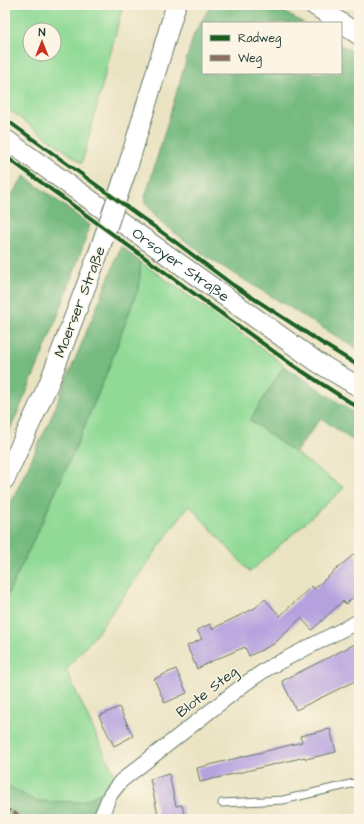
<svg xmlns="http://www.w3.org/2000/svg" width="364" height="824" font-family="'Architects Daughter',sans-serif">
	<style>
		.green { fill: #90da96; stroke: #588c65; fill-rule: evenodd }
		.forest { fill: #74ba7f; stroke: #4a7c5a }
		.building { fill: #b6a1df }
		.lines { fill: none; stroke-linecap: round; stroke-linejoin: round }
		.lane-casing { stroke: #676; stroke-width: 9 }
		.street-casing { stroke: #676; stroke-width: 16 }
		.secondary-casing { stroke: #676; stroke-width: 21 }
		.lane { stroke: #fff; stroke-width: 7 }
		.street { stroke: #fff; stroke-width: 14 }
		.secondary { stroke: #fff; stroke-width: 19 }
		.secondary-bridge-casing { stroke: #676; stroke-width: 21; stroke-linecap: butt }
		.secondary-bridge { stroke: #fff; stroke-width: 19 }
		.quiet { stroke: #8d6e63; stroke-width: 3; stroke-dasharray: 6 3; stroke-linecap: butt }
		.cycleway-casing { stroke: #fcf5e5; stroke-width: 6 }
		.cycleway { stroke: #1b5e20; stroke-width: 4 }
		.labels { text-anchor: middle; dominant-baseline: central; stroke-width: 3; stroke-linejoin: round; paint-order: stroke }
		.street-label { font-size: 15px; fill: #1f3d34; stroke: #fcf5e5 }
	</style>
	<rect width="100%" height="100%" fill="#fcf5e5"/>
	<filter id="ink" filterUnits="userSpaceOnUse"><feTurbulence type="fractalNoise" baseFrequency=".025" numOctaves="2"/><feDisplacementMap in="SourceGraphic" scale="8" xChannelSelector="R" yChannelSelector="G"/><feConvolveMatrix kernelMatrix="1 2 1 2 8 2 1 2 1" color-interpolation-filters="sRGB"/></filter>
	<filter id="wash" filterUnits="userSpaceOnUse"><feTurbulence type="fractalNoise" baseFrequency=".012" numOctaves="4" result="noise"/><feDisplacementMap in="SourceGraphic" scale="16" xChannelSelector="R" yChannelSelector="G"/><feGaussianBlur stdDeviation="0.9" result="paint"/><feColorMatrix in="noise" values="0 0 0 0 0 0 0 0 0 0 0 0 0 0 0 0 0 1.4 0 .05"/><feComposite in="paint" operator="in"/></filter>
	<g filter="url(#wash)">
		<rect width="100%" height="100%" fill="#eae3c2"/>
		<path class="green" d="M5,5H123L82,163L5,107ZM30,30H54V54H30Z
			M141,262L273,356L284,366L250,420L344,488L250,572L189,505L97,633L66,670L115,776L108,789L82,802L35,801L5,784V600L39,529L80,437L110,365L139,286Z"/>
		<path class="forest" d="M211,5H271L304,23H203V73H341V45L359,56V350L204,255L160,221L144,201L194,34Z
			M24,176L90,225C66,298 38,370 5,440V205Z
			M121,246L141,262L139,286L110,365L80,437L39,529L5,600V515L50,420L112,270Z
			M284,366L359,416V445L321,418L295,453L250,420Z
			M5,784L35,801L82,802L108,789L92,819H5Z"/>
		<g id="blocks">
			<path class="building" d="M354,554L359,560V592L346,604L343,601L312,630L301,618L274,644L249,656L245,647L212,661L197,669L187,646L202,639L197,630L210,624L212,629L255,608L265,599L280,616L312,586L314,589Z
				M355,644L359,652V679L296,710L282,681Z
				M176,669L187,693L165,703L154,679Z
				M119,707L133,736L114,746L99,716Z
				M330,729L336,752L306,759L305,757L200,782L197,768L302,742L300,736Z
				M169,774L176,806L182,805L185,819H159L150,779Z"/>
		</g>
	</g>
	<g filter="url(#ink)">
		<use href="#blocks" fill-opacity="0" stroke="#676" stroke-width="1"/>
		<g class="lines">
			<g class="lane-casing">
				<path id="lane" d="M5,161L15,147
					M222,803L283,800L359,782"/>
			</g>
			<g class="street-casing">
				<path id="street" d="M100,819L110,795L121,781L246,683L268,668L359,621"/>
			</g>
			<g class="secondary-casing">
				<g id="secondary">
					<path d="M314,5L341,23"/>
					<path d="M341,23L359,35"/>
					<path id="s1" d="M5,139L317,362L359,387"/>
					<path d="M128,166L176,5"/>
					<path d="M5,479L49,383L97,257"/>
				</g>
			</g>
			<use href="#lane" class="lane"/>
			<use href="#street" class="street"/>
			<use href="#secondary" class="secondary"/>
			<g class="secondary-bridge-casing">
				<path id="secondary-bridge" d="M97,257L128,166"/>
			</g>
			<use href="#secondary-bridge" class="secondary-bridge"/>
			<path class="quiet" d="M5,809L29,819"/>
			<g class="cycleway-casing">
				<path id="cycleway" d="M5,119L174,241L233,285L325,345L359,366
					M5,156L291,364L359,408"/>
			</g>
			<use href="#cycleway" class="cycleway"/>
		</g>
	</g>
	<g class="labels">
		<g class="street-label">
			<text stroke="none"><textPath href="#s1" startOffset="216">Orsoyer Straße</textPath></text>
			<text transform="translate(80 302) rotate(-69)">Moerser Straße</text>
			<text transform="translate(207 692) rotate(-38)">Blote Steg</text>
		</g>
	</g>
	<rect width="364" height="824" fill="none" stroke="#fcf5e5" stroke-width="20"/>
	<rect x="202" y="22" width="140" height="52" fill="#fcf5e5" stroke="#a4ab9e"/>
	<rect x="210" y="35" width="20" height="6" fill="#1b5e20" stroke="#a4ab9e"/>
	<text x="238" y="42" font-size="12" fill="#1f3d34">Radweg</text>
	<rect x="210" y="55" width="20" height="6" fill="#8d6e63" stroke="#a4ab9e"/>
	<text x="238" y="62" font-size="12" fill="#1f3d34">Weg</text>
	<g transform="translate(42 42)"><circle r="19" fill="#fcf5e5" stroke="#a4ab9e"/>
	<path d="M0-3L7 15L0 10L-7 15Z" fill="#c8321e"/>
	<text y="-6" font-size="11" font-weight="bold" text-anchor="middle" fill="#1f3d34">N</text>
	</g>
</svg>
